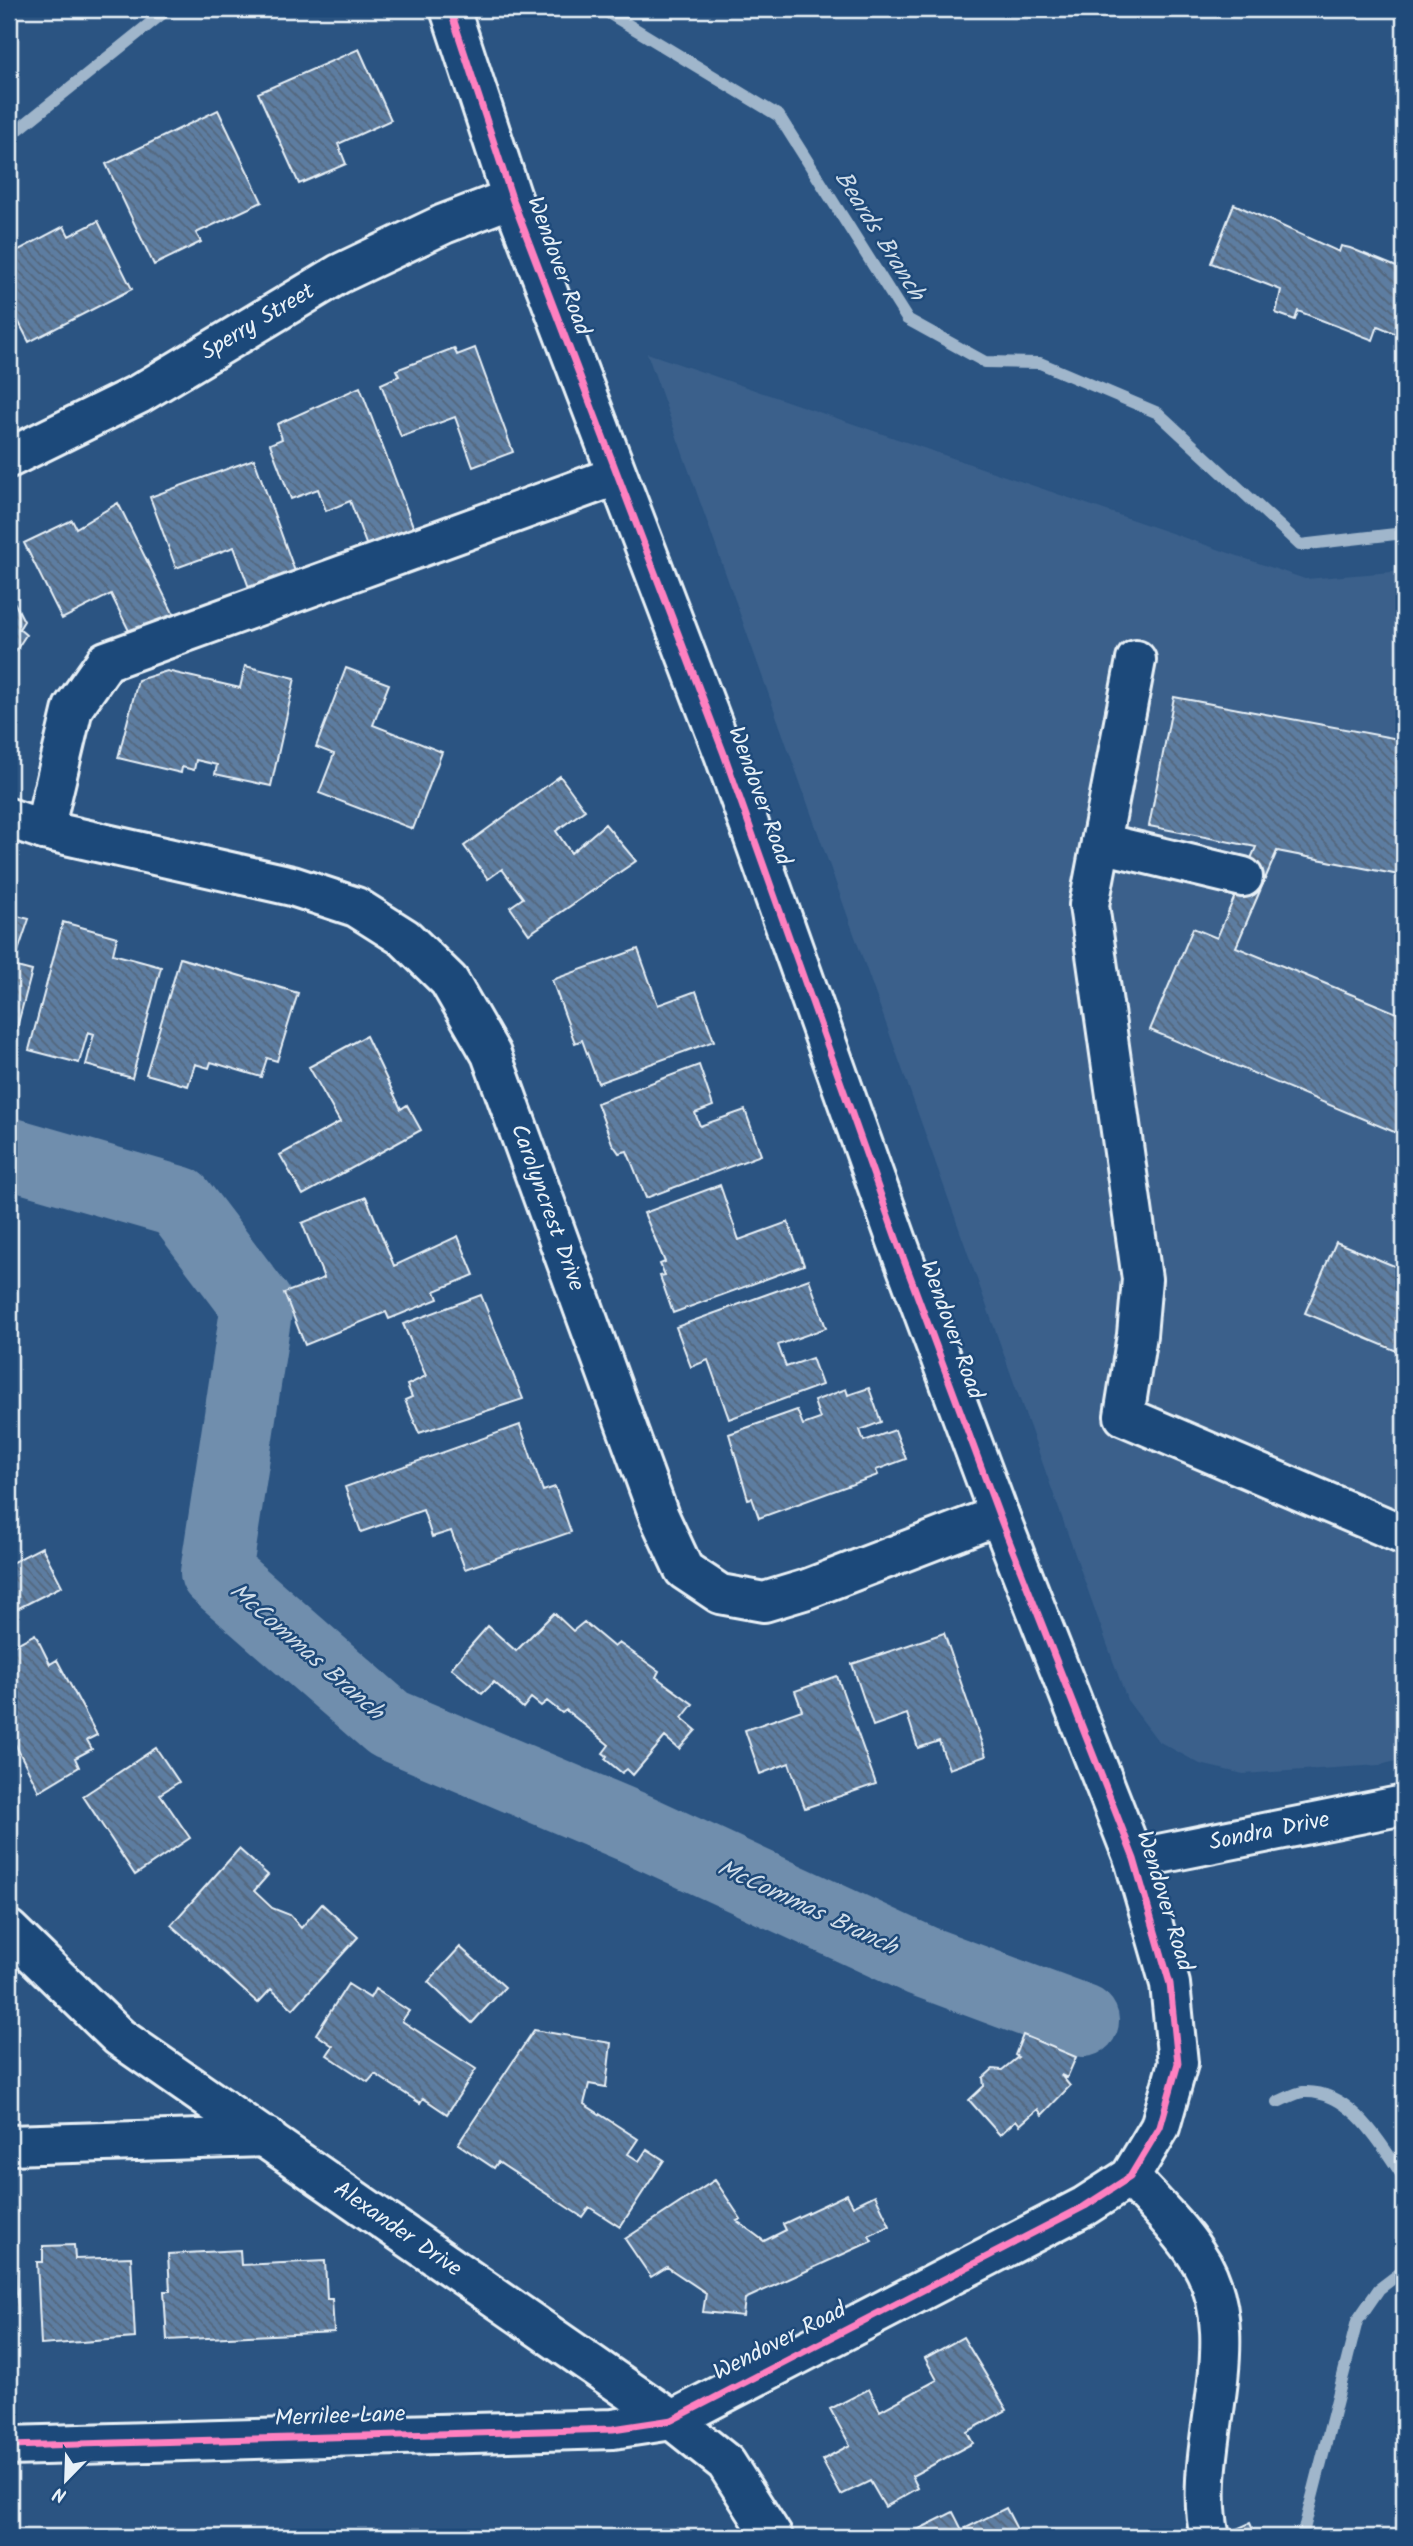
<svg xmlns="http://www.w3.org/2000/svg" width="1413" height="2546" font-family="Kalam,sans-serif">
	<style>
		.built { fill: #3a608b }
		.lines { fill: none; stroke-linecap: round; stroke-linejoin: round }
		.stream { stroke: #a0b6cb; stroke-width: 12 }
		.river { stroke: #708ead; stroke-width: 72 }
		.building { fill: url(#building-back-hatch); stroke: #e8f1f8; stroke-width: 2 }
		.minor-casing { stroke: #e8f1f8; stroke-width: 44 }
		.minor { stroke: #1f4a7a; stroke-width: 38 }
		.cycleway-casing { stroke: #1f4a7a; stroke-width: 11 }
		.cycleway { stroke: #ff80c0; stroke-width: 7 }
		.labels { text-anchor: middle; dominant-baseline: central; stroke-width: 5; stroke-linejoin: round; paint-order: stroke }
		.street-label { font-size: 23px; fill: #e8f1f8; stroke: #1f4a7a }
		.water-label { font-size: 24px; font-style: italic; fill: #d0dde9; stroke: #1f4a7a }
	</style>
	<defs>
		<pattern id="building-back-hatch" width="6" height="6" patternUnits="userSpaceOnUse" patternTransform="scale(1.75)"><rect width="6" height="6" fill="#5d7da1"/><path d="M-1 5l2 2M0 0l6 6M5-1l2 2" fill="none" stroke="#53657a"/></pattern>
	</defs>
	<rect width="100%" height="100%" fill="#2b5482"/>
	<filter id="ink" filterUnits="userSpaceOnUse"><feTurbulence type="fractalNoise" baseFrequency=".0143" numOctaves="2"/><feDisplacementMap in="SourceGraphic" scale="14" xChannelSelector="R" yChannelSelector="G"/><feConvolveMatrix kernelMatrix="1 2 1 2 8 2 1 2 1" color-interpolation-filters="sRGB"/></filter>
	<g filter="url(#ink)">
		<path class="built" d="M647,353L1305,579L1404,571V1759L1380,1765L1243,1774L1200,1764L1158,1741L1127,1700Z"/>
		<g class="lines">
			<path class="stream" d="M602,9L779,116L907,319L985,362L1040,363L1158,413L1300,545L1404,533
				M9,137L168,9
				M1277,2102C1285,2099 1295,2093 1303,2092C1351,2089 1381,2144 1404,2178
				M1302,2537L1357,2321L1379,2289L1404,2270"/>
			<path class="river" d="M9,1153L179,1202L257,1305L216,1573L389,1724L637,1829L922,1961L1083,2021"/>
		</g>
		<path class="building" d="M359,49L391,120L338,144L346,164L299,184L258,93Z
			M218,110L262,202L196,233L201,242L154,265L106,164Z
			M1234,204L1339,252L1341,246L1350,248L1404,270V337L1378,326L1373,340L1298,311L1295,320L1276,313L1281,290L1211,263Z
			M98,221L132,289L29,342L9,303V255L64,226L69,236Z
			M454,348L457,355L475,348L513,452L473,467L455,417L401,437L381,384L399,376L396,370Z
			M360,387L416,534L369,552L350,501L326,511L318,489L291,499L270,444L282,439L277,424Z
			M254,459L297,577L251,593L234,547L176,568L150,497Z
			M118,503L176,619L133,639L111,594L62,619L24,543L72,520L76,528Z
			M9,592L24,621L19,629L26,635L9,661Z
			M245,666L295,678L271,786L215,774L217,765L196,760L194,770L182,767L181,773L118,758L138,680L167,671L240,688Z
			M346,668L389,684L373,725L442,752L413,829L319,793L334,754L316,747Z
			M1174,697L1404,740V876L1277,851L1236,947L1404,1016V1136L1150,1030L1193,928L1217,938L1256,847L1149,826Z
			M560,776L585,810L556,831L571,853L605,824L636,861L529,934L510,907L523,898L502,869L488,879L464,846Z
			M9,914L29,919L13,966L32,971L12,1046L9,1045Z
			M63,922L117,937L113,954L161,967L132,1078L86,1065L94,1034L88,1032L79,1063L29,1050Z
			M638,949L658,1005L696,991L714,1041L598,1083L582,1040L575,1043L552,980Z
			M180,958L298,993L277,1061L267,1058L261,1077L211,1062L209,1068L195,1064L188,1086L146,1074Z
			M366,1036L401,1109L407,1105L421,1130L303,1195L280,1155L340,1122L309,1067Z
			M699,1065L713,1106L695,1113L700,1126L745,1110L761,1155L646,1198L627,1151L619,1153L612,1143L597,1103Z
			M720,1185L739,1240L788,1222L804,1265L673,1313L660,1276L665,1275L660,1264L665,1262L644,1213Z
			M366,1197L394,1266L458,1236L474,1275L435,1291L438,1299L389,1319L386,1312L305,1345L284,1293L324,1278L302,1223Z
			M1336,1242L1404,1270V1354L1305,1313Z
			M809,1279L826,1328L778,1345L786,1367L812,1358L822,1385L729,1419L708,1360L691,1367L676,1327Z
			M481,1295L523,1399L419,1433L405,1400L412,1397L407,1385L426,1376L403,1324Z
			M869,1388L881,1422L860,1430L864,1441L895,1430L906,1459L876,1470L878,1475L759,1518L752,1498L748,1499L729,1434L797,1410L803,1425L820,1419L814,1401L846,1389L848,1395Z
			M520,1425L543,1491L555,1487L571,1532L465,1569L451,1531L432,1537L423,1510L361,1532L345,1487Z
			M42,1547L62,1586L9,1613V1564Z
			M554,1613L573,1631L584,1622L614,1647L619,1643L659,1671L656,1677L693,1704L682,1718L696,1730L679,1749L665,1737L633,1775L627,1769L622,1773L605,1759L607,1756L603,1753L609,1745L566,1710L562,1713L547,1701L541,1706L531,1698L523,1708L494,1682L482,1694L451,1668L488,1626L516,1651Z
			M944,1633L986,1756L949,1769L939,1741L918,1748L907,1714L873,1726L852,1664Z
			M35,1634L50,1664L57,1660L97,1735L87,1740L92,1749L75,1758L79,1767L39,1791L9,1732V1648Z
			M837,1676L876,1784L805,1808L789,1763L760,1774L745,1730L802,1710L795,1691Z
			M156,1748L179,1782L160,1794L190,1838L135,1875L83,1796Z
			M239,1849L268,1875L254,1891L272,1908L290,1915L301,1928L322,1904L358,1937L293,2009L271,1989L258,2003L171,1925Z
			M460,1947L505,1987L472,2023L428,1982Z
			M348,1984L370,1998L375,1989L409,2011L402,2021L476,2069L447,2114L423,2098L420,2103L375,2074L368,2082L327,2055L333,2046L316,2034Z
			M534,2030L611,2043L606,2087L589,2084L584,2104L638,2139L628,2154L639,2161L647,2149L664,2160L620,2227L589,2207L582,2217L498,2162L494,2168L458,2144Z
			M1023,2035L1076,2057L1067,2078L1061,2075L1070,2086L1042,2115L1038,2109L1020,2125L1016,2120L1000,2135L969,2100L984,2086L983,2078L993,2069L1002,2070L1018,2057L1015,2055Z
			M715,2180L741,2219L737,2221L764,2241L786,2230L783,2224L847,2194L853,2206L875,2195L890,2226L869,2236L872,2241L745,2299L743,2316L703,2312L706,2293L667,2267L651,2277L625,2239Z
			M9,2238H14L18,2314H9Z
			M74,2245L75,2259L131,2257L135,2338L41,2345L37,2262H43V2246Z
			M240,2250L241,2265L325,2261L327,2299H332L334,2332L167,2340L164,2291H170L168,2254Z
			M963,2337L1007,2410L967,2432L973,2443L912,2476L918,2488L885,2507L870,2481L841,2495L822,2460L850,2445L830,2409L869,2389L880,2411L937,2380L925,2358Z
			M1006,2508L1021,2537H903L953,2512L962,2530Z
			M1250,2523L1256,2537H1216L1230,2532Z"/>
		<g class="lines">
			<g class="minor-casing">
				<g id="minor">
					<path id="s1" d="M9,458L139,394L339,274L444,224L512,198"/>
					<path d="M1136,660L1089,905L1142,1279L1137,1335L1124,1416L1404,1535"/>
					<path id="s2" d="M9,818L44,830L292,886L356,907L405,938L449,981L491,1054L659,1516L684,1570L720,1594L764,1602L807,1589L999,1515"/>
					<path d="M44,830L73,708L106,661L616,476"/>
					<path d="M1101,843L1243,877"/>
					<path id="s3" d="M1134,1859L1404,1805"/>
					<path id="s4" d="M9,1930L119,2037L672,2420L726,2463L773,2537"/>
					<path d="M9,2145L267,2137"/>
					<path d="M1130,2177C1152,2202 1178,2226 1196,2254C1253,2337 1189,2446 1210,2537"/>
					<path d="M9,2446L613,2429L672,2420L1085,2206L1130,2177L1160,2127L1178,2063L1170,1984L1134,1859L999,1515L897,1241L724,754L512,198L450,9"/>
				</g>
			</g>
			<use href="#minor" class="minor"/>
			<g class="cycleway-casing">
				<path id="cycleway" d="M9,2446L613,2429L672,2420L1085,2206L1130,2177L1160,2127L1178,2063L1170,1984L1134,1859L999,1515L897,1241L724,754L512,198L450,9"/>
			</g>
			<use href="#cycleway" class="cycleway"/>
		</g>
	</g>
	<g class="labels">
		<g class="street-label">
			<text transform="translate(558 266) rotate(70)">Wendover Road</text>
			<text stroke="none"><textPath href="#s1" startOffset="284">Sperry Street</textPath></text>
			<text transform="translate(759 796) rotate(70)">Wendover Road</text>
			<text stroke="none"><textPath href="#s2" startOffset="726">Carolyncrest Drive</textPath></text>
			<text transform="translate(951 1330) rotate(70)">Wendover Road</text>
			<text stroke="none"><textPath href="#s3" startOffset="138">Sondra Drive</textPath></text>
			<text transform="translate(1164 1901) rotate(73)">Wendover Road</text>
			<text stroke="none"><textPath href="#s4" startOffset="492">Alexander Drive</textPath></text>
			<text transform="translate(780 2342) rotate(-27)">Wendover Road</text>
			<text transform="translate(340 2417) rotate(-2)">Merrilee Lane</text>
		</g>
		<g class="water-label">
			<text transform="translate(879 236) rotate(58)">Beards Branch</text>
			<text transform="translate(306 1652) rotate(41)">McCommas Branch</text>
			<text transform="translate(807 1908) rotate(25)">McCommas Branch</text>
		</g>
	</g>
	<rect width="1413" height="2546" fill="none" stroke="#1f4a7a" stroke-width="35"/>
	<rect x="18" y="18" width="1378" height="2511" fill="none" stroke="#e8f1f8" stroke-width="2.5" filter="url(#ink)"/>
	<g transform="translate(66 2480) rotate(203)" stroke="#1f4a7a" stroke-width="5" paint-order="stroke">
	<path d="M0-5L12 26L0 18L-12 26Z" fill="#e8f1f8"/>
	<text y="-10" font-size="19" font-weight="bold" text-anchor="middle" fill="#e8f1f8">N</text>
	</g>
</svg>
